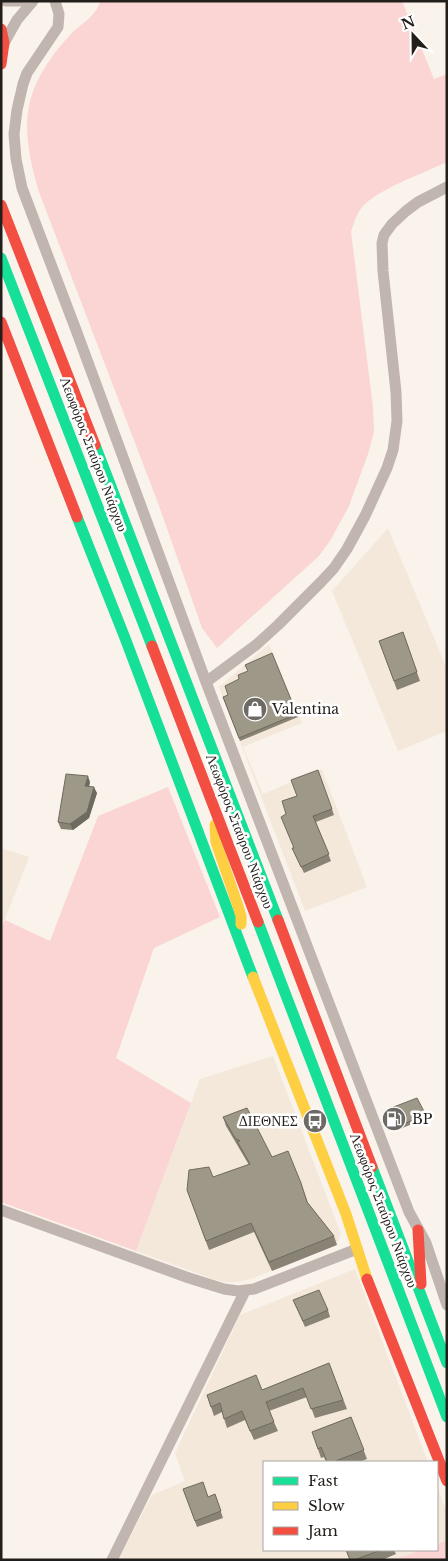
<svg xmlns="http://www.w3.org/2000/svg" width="448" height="1561" font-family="'Libre Baskerville',serif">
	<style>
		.built { fill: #f4e8db }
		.green { fill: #fad5d4 }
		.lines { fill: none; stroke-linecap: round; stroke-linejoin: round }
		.street { stroke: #c1b5b0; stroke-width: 11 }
		.fast { stroke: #16e098; stroke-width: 11 }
		.slow { stroke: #ffcf43; stroke-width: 11 }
		.jam { stroke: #f24e42; stroke-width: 11 }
		.wall { fill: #888375 }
		.shaded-wall { fill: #6f6a5f }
		.building { fill: #9e9888; stroke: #6f6a5f }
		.labels { text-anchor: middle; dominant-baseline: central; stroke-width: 5; stroke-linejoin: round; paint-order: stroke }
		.street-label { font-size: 14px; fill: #221e1a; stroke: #fff }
		.poi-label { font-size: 14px; fill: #221e1a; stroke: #fff; text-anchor: start }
	</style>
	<rect width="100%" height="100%" fill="#f9f3ec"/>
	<path class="built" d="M388,528L447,669V731L398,751L332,591Z
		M269,644L302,723L243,747L263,794L322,769L367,887L305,911L219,687Z
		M1,848L29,857L1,930Z
		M273,1056L341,1234L337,1245L251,1279L238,1282H224L213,1279L136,1251L200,1079Z
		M355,1269L428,1462H264V1550H421L394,1560H118L152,1495L185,1481L175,1453L240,1315Z
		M437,1486L447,1513V1540L437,1544Z"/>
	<path class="green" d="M100,1H402L434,79L447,74V162C424,173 381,188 364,205C357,212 354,223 351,232L373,407L374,432L368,454L349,506L330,541L319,556L217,648L202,628L158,503L39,192C19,125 21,89 70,35C80,24 96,17 100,1Z
		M168,787L220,917L154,948L116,1058L191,1103L136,1251L1,1202V930L5,920L50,941L98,816Z
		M447,1540V1560H394L421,1550H437V1544Z"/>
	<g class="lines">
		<path class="street" d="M6,1H19
			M55,1L59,14L58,27L27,73L23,84L17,110L14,134L16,159L22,188L76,330L206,682L409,1212L426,1243L447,1305
			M4,43L17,20L33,1
			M206,682L256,645L278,625L321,582L334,568L347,549L365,516L387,468L393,450L397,421L396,392L383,271L382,243L384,235L392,224L406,211L418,202L447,187
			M1,1210L189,1278L224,1289L238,1291L254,1289L357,1249
			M112,1560L245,1291"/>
		<path class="fast" d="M1,258L152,646
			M95,445L278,920
			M77,517L125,638L253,977
			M258,922L447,1417
			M372,1167L447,1363"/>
		<path class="slow" d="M215,825L216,842L238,906L241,916V924
			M253,977L346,1214L367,1279"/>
		<path class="jam" d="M1,29L4,43L1,64
			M1,205L95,445
			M1,322L77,517
			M152,646L258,922
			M278,920L372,1167
			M418,1230L421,1284
			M367,1279L447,1481"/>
	</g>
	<path class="wall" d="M403,632L420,681L397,690L379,641Z
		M223,697L297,714L298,717L240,741Z
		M318,770L334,815L316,822L331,861L304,873L292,848H294L286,814L297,796Z
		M90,782L89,787L97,793L89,818L73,830L61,829L58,822Z
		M391,1108L426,1115L427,1118L400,1129Z
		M223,1117L272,1157L304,1192L308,1203L334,1236L337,1245L272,1271L254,1232L209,1250L187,1190L249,1165L226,1126Z
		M293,1300L328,1310L330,1317L305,1327Z
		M329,1363L347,1409L315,1418L307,1397L269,1411L278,1431L254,1440L245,1420L227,1428L222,1412L214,1416L207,1395L262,1390Z
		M351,1417L367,1459L359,1462H326L324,1457L321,1458L312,1432Z
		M183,1489L208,1497L215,1494L223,1518L197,1527Z
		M346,1550H394L396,1554L382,1560H350Z"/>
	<path class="shaded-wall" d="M88,776L90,782L87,793L85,786Z
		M94,787L97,793L89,818L73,830L70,824Z"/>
	<path class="building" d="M403,632L417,672L394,681L379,641Z
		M272,653L297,714L239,738L223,697L228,695L225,686L239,679L238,675L248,671L245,665Z
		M318,770L332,809L313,816L329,854L301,867L292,848H294L281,817L286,814L282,801L297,796L291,780Z
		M66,774L88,776L85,786L94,787L87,812L70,824L58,822Z
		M417,1098L426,1115L398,1126L391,1108Z
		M247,1108L272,1157L288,1151L301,1183L307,1202L334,1236L269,1262L251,1223L206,1241L187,1190L189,1170L209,1167L213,1177L250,1164L237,1141H240L235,1138L223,1117Z
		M319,1290L328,1310L303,1321L293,1300Z
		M329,1363L343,1400L311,1409L303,1388L266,1402L274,1422L250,1431L242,1411L224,1419L220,1403L211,1407L207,1395L256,1375L262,1390Z
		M351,1417L364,1450L333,1462H327L321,1447L318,1449L312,1432Z
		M203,1482L208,1497L215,1494L221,1511L195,1521L183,1489Z
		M346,1550H381L354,1560H350Z"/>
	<defs>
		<g id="shop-disc" transform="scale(1.25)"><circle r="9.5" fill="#6d6964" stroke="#fff"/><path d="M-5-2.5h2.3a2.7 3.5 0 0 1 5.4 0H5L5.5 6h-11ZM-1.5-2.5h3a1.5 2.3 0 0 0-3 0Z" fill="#fff"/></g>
		<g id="fuel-disc" transform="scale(1.25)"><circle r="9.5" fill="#6d6964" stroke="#fff"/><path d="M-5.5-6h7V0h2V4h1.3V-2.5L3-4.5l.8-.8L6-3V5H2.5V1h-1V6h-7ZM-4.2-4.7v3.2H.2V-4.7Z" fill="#fff"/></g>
		<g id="bus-disc" transform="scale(1.25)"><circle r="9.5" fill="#6d6964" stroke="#fff"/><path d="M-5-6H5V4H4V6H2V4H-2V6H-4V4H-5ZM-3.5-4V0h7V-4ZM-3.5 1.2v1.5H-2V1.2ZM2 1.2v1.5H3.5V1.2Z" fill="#fff"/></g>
	</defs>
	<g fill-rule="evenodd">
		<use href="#shop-disc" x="255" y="709"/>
		<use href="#fuel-disc" x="394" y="1119"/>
		<use href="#bus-disc" x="315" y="1121"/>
	</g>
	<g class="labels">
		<g class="street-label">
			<text transform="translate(94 454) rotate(69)">Λεωφόρος Σταύρου Νιάρχου</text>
			<text transform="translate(240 831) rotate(69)">Λεωφόρος Σταύρου Νιάρχου</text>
			<text transform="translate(384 1210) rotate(69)">Λεωφόρος Σταύρου Νιάρχου</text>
		</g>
		<g class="poi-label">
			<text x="272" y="709">Valentina</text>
			<text x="412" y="1119">BP</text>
			<text x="298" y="1121" text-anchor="end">ΔΙΕΘΝΕΣ</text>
		</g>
	</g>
	<rect width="448" height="1561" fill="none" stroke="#221e1a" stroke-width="5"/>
	<rect x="263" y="1461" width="175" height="90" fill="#ffffff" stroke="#a7a5a3"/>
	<rect x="273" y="1477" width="25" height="8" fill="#16e098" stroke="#a7a5a3"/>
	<text x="308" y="1486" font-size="15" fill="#221e1a">Fast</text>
	<rect x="273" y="1502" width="25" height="8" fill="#ffcf43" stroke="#a7a5a3"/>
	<text x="308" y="1511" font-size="15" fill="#221e1a">Slow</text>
	<rect x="273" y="1527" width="25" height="8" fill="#f24e42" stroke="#a7a5a3"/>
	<text x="308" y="1536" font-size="15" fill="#221e1a">Jam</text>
	<g transform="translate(413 35) rotate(338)" stroke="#ffffff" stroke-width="4" paint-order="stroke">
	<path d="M0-4L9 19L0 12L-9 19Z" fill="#221e1a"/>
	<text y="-8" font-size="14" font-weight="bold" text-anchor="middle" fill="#221e1a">N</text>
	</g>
</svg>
